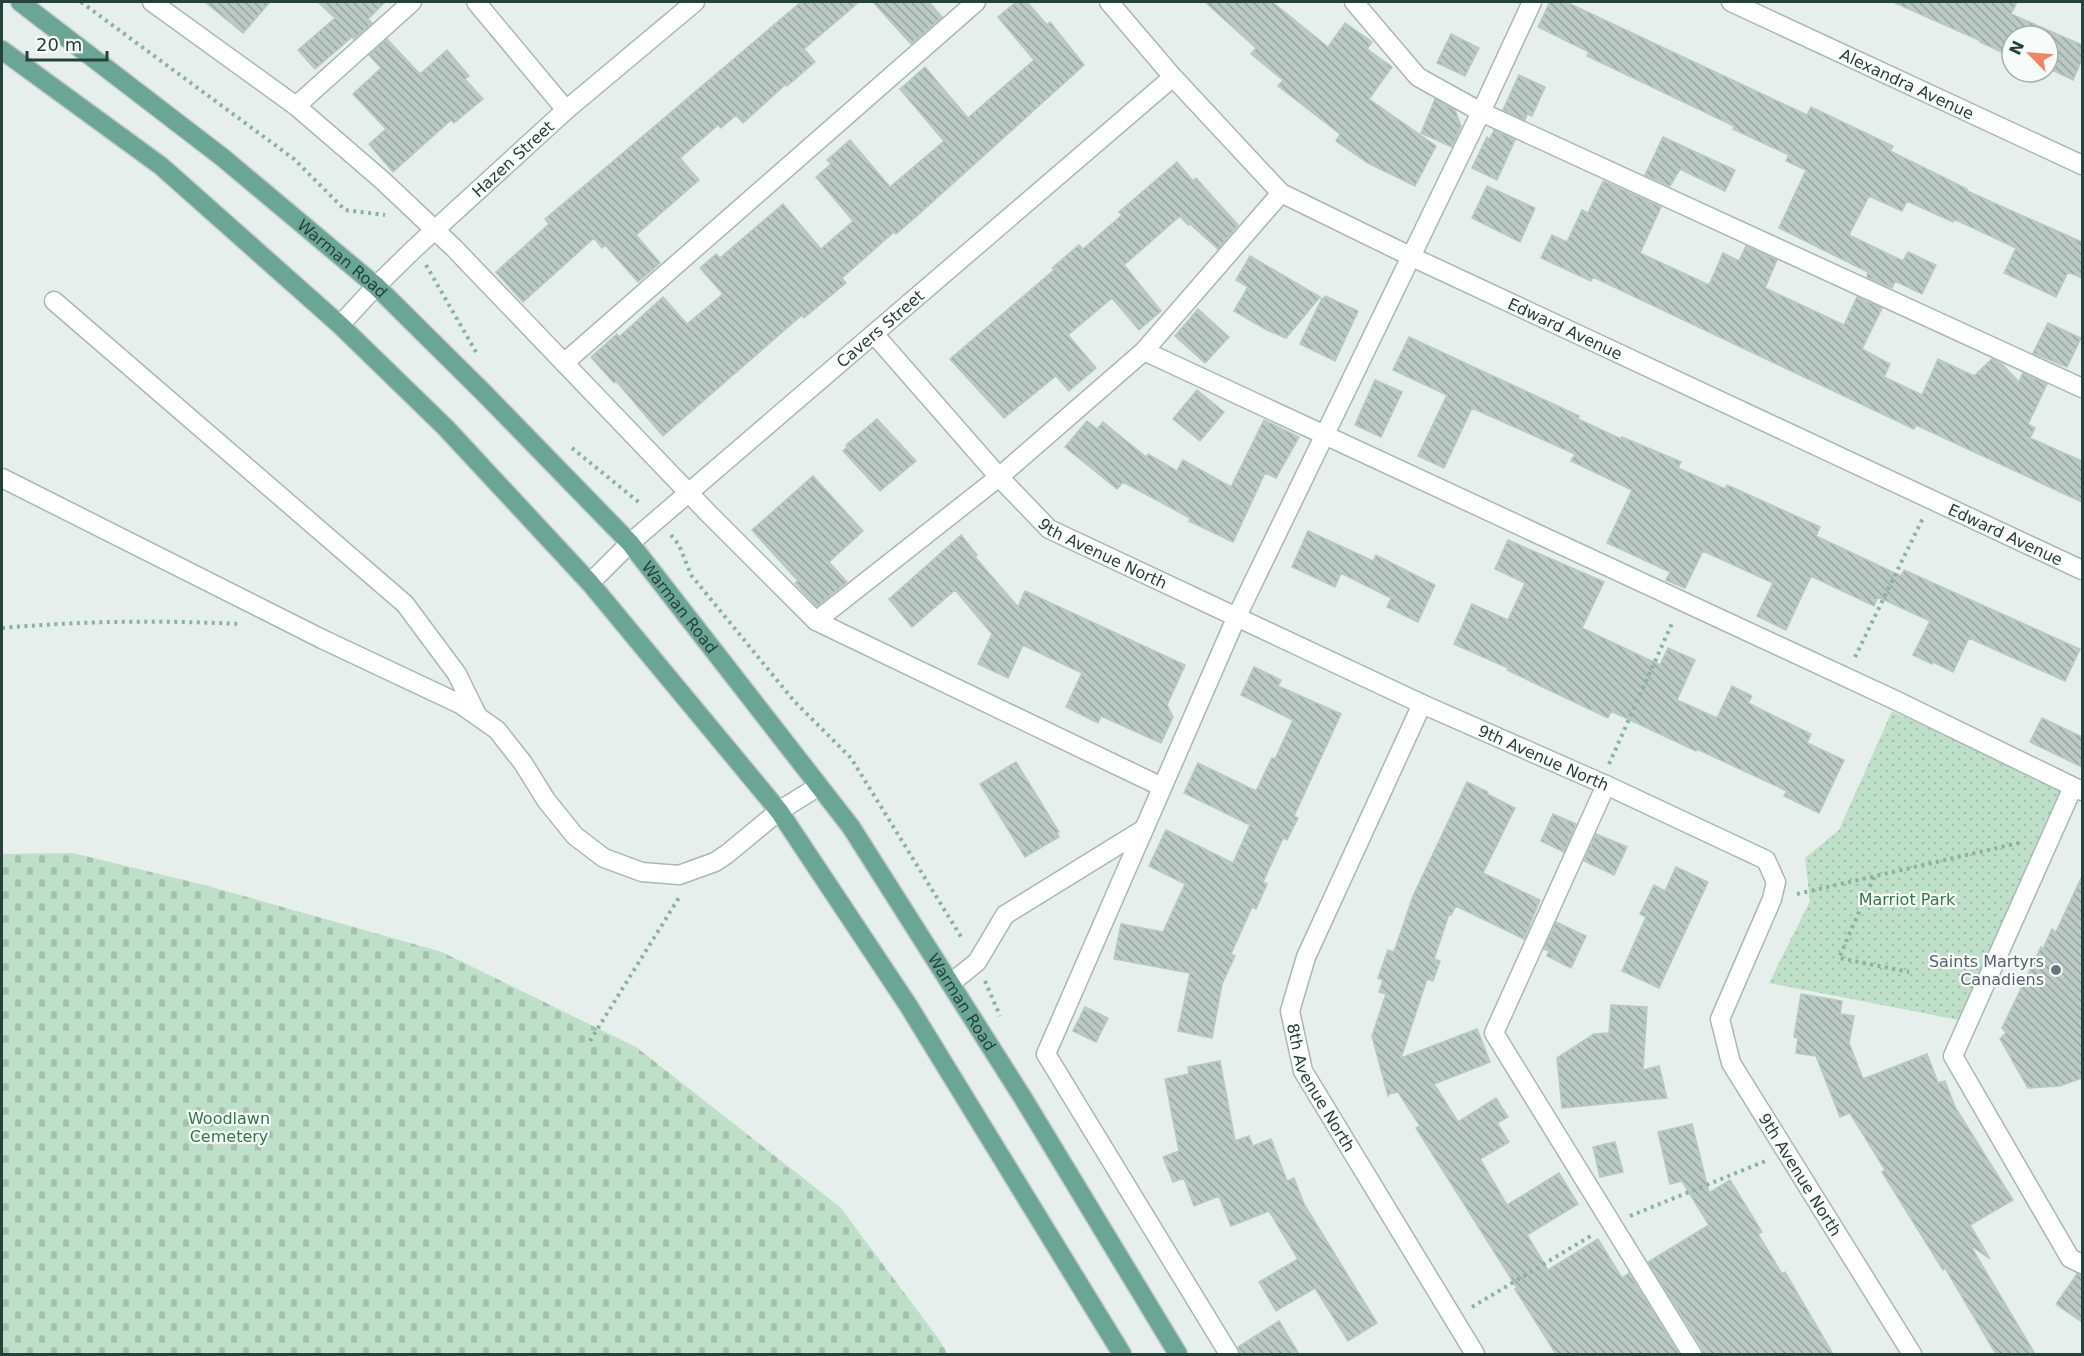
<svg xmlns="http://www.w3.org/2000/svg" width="2084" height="1356" font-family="'DejaVu Sans',sans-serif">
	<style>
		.cemetery { fill: url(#cemetery-stones) }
		.park { fill: url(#park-dots) }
		.building { fill: url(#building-back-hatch); stroke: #b8c9c2; stroke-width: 1.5 }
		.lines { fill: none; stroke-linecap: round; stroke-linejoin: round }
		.minor-casing { stroke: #a8b8b2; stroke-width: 21 }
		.major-casing { stroke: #c2cac8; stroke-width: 21 }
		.path { stroke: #86b3a5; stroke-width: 4; stroke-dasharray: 3 4.5; stroke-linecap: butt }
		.minor { stroke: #fff; stroke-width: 18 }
		.major { stroke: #6aa596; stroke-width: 18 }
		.worship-dot { fill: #6b7280; stroke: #f7fbf9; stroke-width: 2 }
		.labels { text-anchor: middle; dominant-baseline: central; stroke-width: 4.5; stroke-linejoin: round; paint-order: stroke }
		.street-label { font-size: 16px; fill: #24423a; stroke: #f7fbf9 }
		.park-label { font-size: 16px; fill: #2d7a4b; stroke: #f7fbf9 }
		.worship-label { font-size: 16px; fill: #5b616d; stroke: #f7fbf9; text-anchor: end }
	</style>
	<defs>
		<pattern id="cemetery-stones" width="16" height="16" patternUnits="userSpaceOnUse" patternTransform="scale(1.5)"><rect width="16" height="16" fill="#bfe0c8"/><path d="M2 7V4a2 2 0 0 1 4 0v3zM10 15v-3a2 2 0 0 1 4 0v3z" fill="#a4c1ad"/></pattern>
		<pattern id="park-dots" width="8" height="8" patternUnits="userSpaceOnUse" patternTransform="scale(1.5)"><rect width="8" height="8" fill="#bfe0c8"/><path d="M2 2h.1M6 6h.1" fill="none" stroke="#a4c1ad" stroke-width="1.8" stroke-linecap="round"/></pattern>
		<pattern id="building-back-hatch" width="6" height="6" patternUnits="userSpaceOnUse" patternTransform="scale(1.5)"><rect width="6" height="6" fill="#bbcac4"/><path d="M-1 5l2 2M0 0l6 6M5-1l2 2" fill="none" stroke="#98a6a0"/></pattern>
	</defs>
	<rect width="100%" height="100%" fill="#e6efeb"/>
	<path class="cemetery" d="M73,853L208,886L442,952L636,1047L840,1207L938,1338L948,1354H2V854Z"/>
	<path class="park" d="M1892,711L2061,789L1959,1020L1769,983L1810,901L1805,858L1839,830Z"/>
	<path class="building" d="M205,2H270L243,33Z
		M318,2H385L368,19L372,23L354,39L352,37L315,69L298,50L335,18Z
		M801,2H859L804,49L815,62L787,86L786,84L743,123L736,115L721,128L718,125L680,158L699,180L636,235L660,263L638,282L605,245L602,248L594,238L523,302L496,272L549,224L545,219Z
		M873,2H929L942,17L911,44Z
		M1016,2H1027L1047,25L1050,22L1084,65L918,215L896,234L894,232L842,278L846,283L804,318L802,315L663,436L616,381L614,383L591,357L617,334L619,337L663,297L687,324L723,294L700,268L716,254L720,258L783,204L821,249L853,221L816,177L831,164L827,160L850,140L890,187L944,141L900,89L925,67L968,118L1034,60L998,17Z
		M1205,2H1272L1328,47L1345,23L1372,42L1367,49L1392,67L1369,99L1436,146L1415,186L1368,163L1336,141L1340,134L1278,86L1283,80L1251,54L1256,48Z
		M1550,2H1566L1807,115L1811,107L1893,146L1890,151L1967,189V191L2082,242V278L2068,272L2056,297L2004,273L2016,248L1954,219L1953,222L1907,201L1902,211L1869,196L1849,235L1903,261L1908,252L1936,265L1922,294L1895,281L1892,288L1867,277L1868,272L1779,228L1806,170L1786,161L1789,155L1733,129L1734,126L1587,56L1589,52L1538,27Z
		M1893,2H2017L2011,14L2082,45V59L2073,80L2048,68V36H2012V57L1980,42L1981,41Z
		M1451,34L1479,48L1465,76L1437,63Z
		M387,39L420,74L447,50L469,76L465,79L483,99L454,123L451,120L393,172L369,144L386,129L353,94L381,68L369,55Z
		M1519,75L1545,87L1532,116L1527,114L1525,120L1503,110Z
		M1435,99L1455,110L1461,126L1452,147L1421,133Z
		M1494,130L1515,140L1497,180L1472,168L1487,137L1490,139Z
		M1663,137L1735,170L1725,191L1680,169L1670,186L1645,175Z
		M1177,162L1193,181L1196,178L1238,225L1218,249L1190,224L1188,225L1180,216L1124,265L1161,311L1139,330L1112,298L1068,335L1096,368L1069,391L1056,376L1004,418L950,359L1054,270L1052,268L1079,245L1083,249L1122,215L1119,212Z
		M1603,181L1661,207L1640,253L1709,285L1723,253L1739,261L1746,246L1777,260L1765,288L1844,325L1857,297L1882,308L1862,349L1890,364L1884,377L1922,395L1938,359L1974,376L1992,359L2002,364L2019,382L2023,373L2047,384L2028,424L2035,428L2030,438L2082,461V502L1916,425L1914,429L1593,277L1591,281L1541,258L1552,235L1567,242L1582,210L1588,213Z
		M1487,186L1535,208L1520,242L1472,218Z
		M1250,256L1320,297L1286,338L1267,330L1234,311L1248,287L1236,280Z
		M1325,296L1358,311L1335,361L1300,344L1322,298L1324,299Z
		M1198,309L1229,337L1205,363L1175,336Z
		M2048,323L2081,338L2067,367L2033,353Z
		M1409,337L1579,416L1578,419L1621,439L1622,437L1681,462L1678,468L1725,489L1727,485L1820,527L1816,536L1901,576L1904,570L2080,649L2065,681L1969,638L1953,672L1933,662L1932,664L1913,655L1930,621L1878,597L1874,606L1811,576L1786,630L1757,616L1773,583L1703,551L1685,588L1666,580L1670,572L1607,543L1632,490L1571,461L1575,454L1472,408L1444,468L1418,456L1447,395L1393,370Z
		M1375,380L1402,392L1381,437L1355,425Z
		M1197,390L1224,412L1200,441L1173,419Z
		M877,419L916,461L880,491L843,451L847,447L846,445Z
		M1264,420L1299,437L1276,478L1265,473L1233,542L1189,521L1190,518L1123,482L1117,489L1065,447L1087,421L1097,429L1103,422L1146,457L1148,454L1177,471L1183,460L1231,487Z
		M813,476L863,531L829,562L847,582L817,606L795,583L798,581L752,530Z
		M1308,531L1373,561L1376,555L1435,585L1418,622L1387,607L1391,598L1341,573L1335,587L1292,567Z
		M961,535L977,555L975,557L1018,607L1025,591L1185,665L1167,705L1173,717L1161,743L1101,716L1098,723L1066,707L1082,673L1023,645L1008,678L978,664L992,634L955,590L912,627L889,599Z
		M1508,540L1604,582L1582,628L1660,665L1668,648L1695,660L1677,700L1717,718L1732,686L1752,696L1748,703L1811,734L1807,743L1844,760L1819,813L1784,796L1787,791L1697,749L1696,751L1611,711L1608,718L1507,670L1508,668L1454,644L1472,604L1508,620L1525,583L1495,569Z
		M1254,667L1281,680L1278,686L1341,714L1294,816L1298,818L1287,840L1283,838L1263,882L1267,884L1256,909L1252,907L1231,954L1235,956L1222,984L1212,1038L1178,1031L1190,973L1114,959L1121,924L1163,932L1185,884L1149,866L1166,830L1233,863L1250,825L1184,793L1198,763L1256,791L1272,758L1275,759L1293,720L1241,695Z
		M2042,718L2082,737V767L2030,742Z
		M1016,762L1059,832L1057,833L1059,837L1025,857L980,784Z
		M1467,782L1488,792L1487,794L1515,808L1483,873L1540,900L1524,939L1456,906L1451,915L1449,914L1434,959L1440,961L1433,981L1427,979L1401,1058L1477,1029L1490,1062L1434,1084L1458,1122L1496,1098L1508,1117L1497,1123L1509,1142L1480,1159L1507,1205L1559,1173L1578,1204L1527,1235L1548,1270L1598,1239L1622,1278L1629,1273L1679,1354H1556L1515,1289L1517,1288L1416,1128L1420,1126L1398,1092L1389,1094L1388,1096L1372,1036L1386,994L1379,992L1383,980L1378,978L1388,950L1394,952L1413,896Z
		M1553,814L1576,824L1564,852L1541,841Z
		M1596,834L1627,847L1614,875L1584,861Z
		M1676,867L1708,882L1659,988L1622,971L1646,917L1640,914L1654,885L1665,891Z
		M2082,876V1078L2060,1086L2028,1088L2000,1039L2006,1033L2002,1028L2041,947L2043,949L2052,929L2056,932Z
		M1556,922L1586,936L1571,968L1547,956L1549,951L1544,949Z
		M1801,994L1842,1001L1840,1014L1854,1016L1849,1043L1863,1079L1927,1054L1938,1083L1945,1081L1955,1107L2013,1200L1970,1225L1990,1259L1970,1245L2035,1354H1996L1945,1268L1943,1270L1882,1172L1885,1170L1850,1113L1840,1117L1816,1056L1796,1053L1798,1038L1794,1037Z
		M1611,1005L1647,1007L1643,1070L1659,1066L1667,1098L1562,1108L1557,1058L1594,1034L1609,1033Z
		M1085,1007L1108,1018L1096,1042L1073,1031Z
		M1220,1061L1235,1141L1249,1136L1253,1146L1271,1139L1287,1181L1294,1178L1304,1204L1377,1323L1348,1341L1315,1288L1276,1311L1259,1282L1298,1259L1269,1211L1231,1226L1219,1196L1194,1206L1184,1178L1173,1182L1163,1157L1179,1151L1165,1079L1189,1074L1188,1067Z
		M1692,1124L1709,1193L1730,1180L1762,1232L1758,1234L1782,1274L1785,1272L1833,1354H1703L1702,1348L1648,1262L1709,1225L1682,1181L1670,1184L1658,1132Z
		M1615,1142L1623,1172L1600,1177L1593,1147Z
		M2077,1274L2082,1275V1322L2056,1304Z
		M1279,1321L1299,1354H1240L1238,1347Z"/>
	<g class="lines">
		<g class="minor-casing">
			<g id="minor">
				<path d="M152,2L296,106L382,180L454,248L708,513L816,621L1162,787"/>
				<path d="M476,2L566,110"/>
				<path id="s1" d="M1109,2L1173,77L1281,193L1410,256L2082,570"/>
				<path d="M1354,2L1418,77L1481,112L2082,388"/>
				<path id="s2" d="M1731,2L2082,165"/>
				<path d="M296,106L412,2"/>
				<path d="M54,301L405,604L457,674L477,715"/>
				<path id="s3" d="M340,325L376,286L415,248L566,110L695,2"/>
				<path id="s4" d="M874,334L999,477L1049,529L1422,704L1606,785L1766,860L1776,882L1772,899L1720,1019L1731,1063L1912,1354"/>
				<path d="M1144,351L1895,700L2082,791"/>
				<path d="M564,363L976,2"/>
				<path d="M2,478L322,639L460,704L497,730L523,763L546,800L575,836L604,858L642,872L679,875L715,862L727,854L779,811L819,786"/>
				<path id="s5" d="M590,583L630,543L1173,77"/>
				<path d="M816,621L999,477L1144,351L1281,193"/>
				<path id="s6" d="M1422,704L1306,957L1290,1011L1303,1071L1475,1354"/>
				<path d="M1606,785L1494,1033L1692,1354"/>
				<path d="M2073,787L1953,1056L2070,1258L2082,1264"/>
				<path d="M951,983L977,962L1005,915L1144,829"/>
				<path d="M1229,1354L1046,1054L1237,616L1481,112L1532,2"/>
			</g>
		</g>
		<g class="major-casing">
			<g id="major">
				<path id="s7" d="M20,2L222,157L376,286L484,393L630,543L851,827L1023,1098L1178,1354"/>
				<path d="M2,50L161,166L340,325L446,428L590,583L779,811L908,1005L1122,1354"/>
			</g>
		</g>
		<path class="path" d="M81,2L294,159L345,210L385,215
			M426,265L476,352
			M572,448L641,504
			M671,535L679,545L691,575L794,701L851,758L963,940
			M2,628C81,621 160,620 240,624
			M1855,657L1923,518
			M1609,764L1673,621
			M1874,877L1839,958L1909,972
			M1797,894L2023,842
			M985,981L1000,1016
			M590,1041L680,896
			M1630,1216L1768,1160
			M1472,1307L1594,1234"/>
		<use href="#minor" class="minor"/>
		<use href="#major" class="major"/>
	</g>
	<circle class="worship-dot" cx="2056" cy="970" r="6"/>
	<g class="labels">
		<g class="street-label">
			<text stroke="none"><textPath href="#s2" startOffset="194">Alexandra Avenue</textPath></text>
			<text stroke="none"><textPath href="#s3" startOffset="240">Hazen Street</textPath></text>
			<text stroke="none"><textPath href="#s7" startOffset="412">Warman Road</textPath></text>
			<text stroke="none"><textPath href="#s5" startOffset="386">Cavers Street</textPath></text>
			<text stroke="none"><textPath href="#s1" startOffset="572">Edward Avenue</textPath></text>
			<text stroke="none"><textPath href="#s1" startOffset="1058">Edward Avenue</textPath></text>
			<text stroke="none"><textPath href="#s4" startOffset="321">9th Avenue North</textPath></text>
			<text stroke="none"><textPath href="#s7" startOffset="898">Warman Road</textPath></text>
			<text stroke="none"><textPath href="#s4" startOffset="807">9th Avenue North</textPath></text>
			<text stroke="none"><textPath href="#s7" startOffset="1384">Warman Road</textPath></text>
			<text stroke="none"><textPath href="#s6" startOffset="418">8th Avenue North</textPath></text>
			<text stroke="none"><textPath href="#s4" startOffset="1401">9th Avenue North</textPath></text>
		</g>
		<g class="park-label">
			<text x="1907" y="899">Marriot Park</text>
			<text x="229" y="1118">Woodlawn<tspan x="229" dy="18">Cemetery</tspan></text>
		</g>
		<g class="worship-label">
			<text x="2044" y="961">Saints Martyrs<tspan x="2044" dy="18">Canadiens</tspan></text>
		</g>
	</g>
	<rect width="2084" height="1356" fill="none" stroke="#24423a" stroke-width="6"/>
	<g transform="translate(2030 54) rotate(295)"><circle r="28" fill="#f7fbf9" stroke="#a3b1ad" stroke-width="1.5"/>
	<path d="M0-4.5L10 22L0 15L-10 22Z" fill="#f4845f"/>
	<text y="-9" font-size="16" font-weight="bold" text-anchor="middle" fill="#24423a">N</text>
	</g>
	<path d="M27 51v9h80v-9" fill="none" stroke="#24423a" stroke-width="3"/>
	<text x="36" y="51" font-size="18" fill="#24423a" stroke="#f7fbf9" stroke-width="4.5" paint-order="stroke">20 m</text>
</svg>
